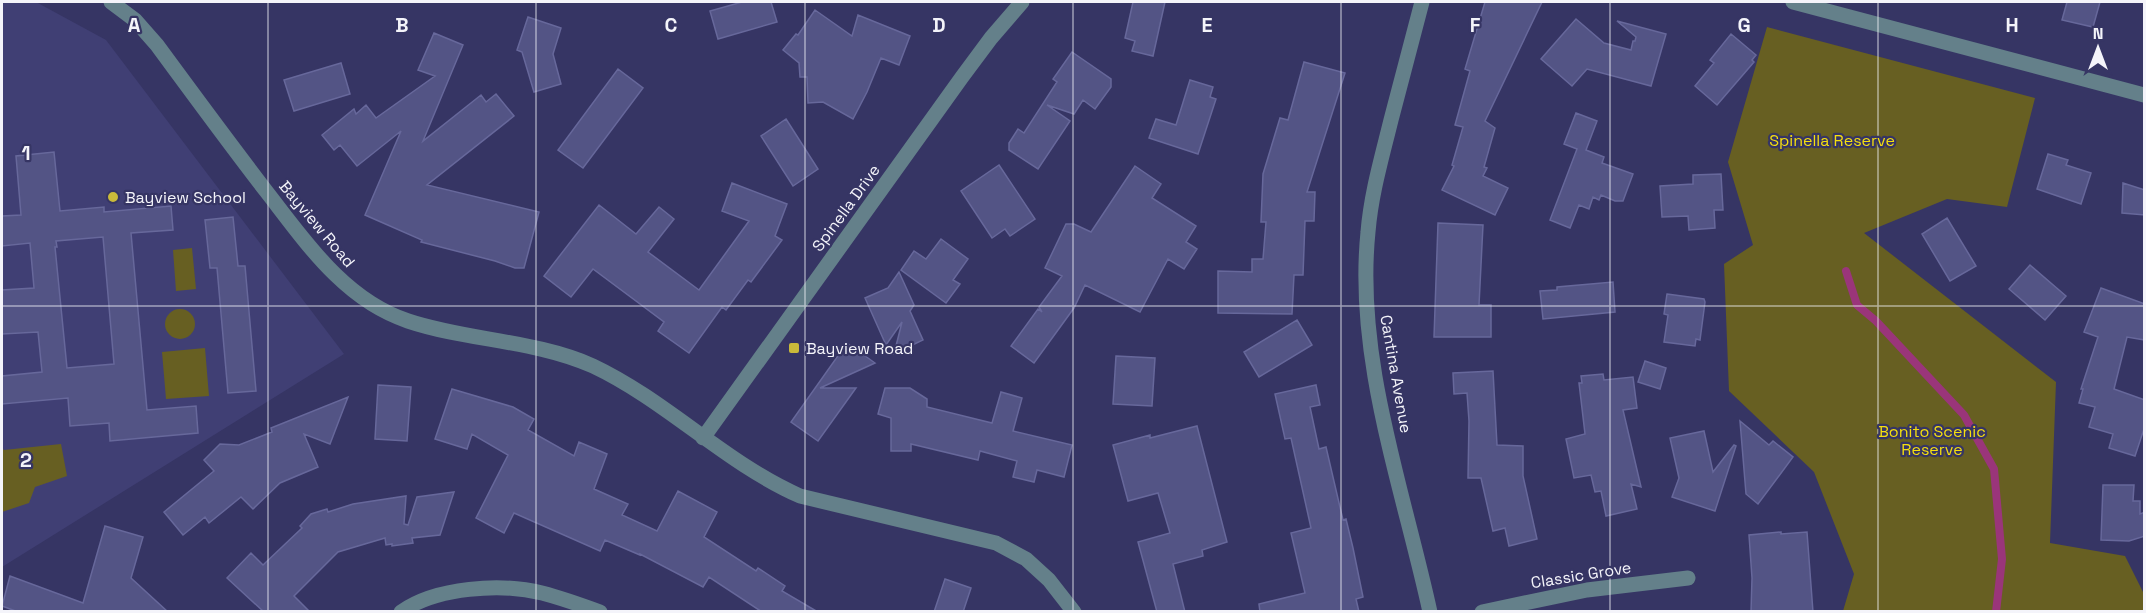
<svg xmlns="http://www.w3.org/2000/svg" width="2146" height="613" font-family="'Space Grotesk',sans-serif">
	<style>
		.built { fill: #403f74 }
		.green { fill: #675f22 }
		.lines { fill: none; stroke-linecap: round; stroke-linejoin: round }
		.stream { stroke: #9a357a; stroke-width: 8 }
		.building { fill: #535485; stroke: #67689b; stroke-width: 1.5; fill-rule: evenodd }
		.minor { stroke: #64808a; stroke-width: 15 }
		.grid { fill: none; stroke: #f4f4fa; stroke-width: 1.5; stroke-opacity: 0.55 }
		.poi-dot { fill: #caba3a; stroke: #363564; stroke-width: 2 }
		.labels { text-anchor: middle; dominant-baseline: central; stroke-width: 4.5; stroke-linejoin: round; paint-order: stroke }
		.park-label { font-size: 16px; fill: #f5df0e; stroke: #363564 }
		.poi-label { font-size: 16px; fill: #f4f4fa; stroke: #363564; text-anchor: start }
		.street-label { font-size: 16px; fill: #f4f4fa; stroke: #363564 }
		.grid-label { font-size: 20px; text-anchor: middle; font-weight: bold; fill: #f4f4fa; stroke: #363564; stroke-width: 4.5; stroke-linejoin: round; paint-order: stroke }
	</style>
	<rect width="100%" height="100%" fill="#363564"/>
	<path class="built" d="M2,2H36L106,40L344,354L2,567Z"/>
	<path class="green" d="M1767,27L2035,98L2007,207L1947,199L1864,233L2056,382L2050,543L2125,556L2144,594V611H1843L1854,574L1814,472L1729,391L1724,264L1753,245L1728,162Z
		M192,248L196,289L176,291L173,250Z
		M165 324a15 15 0 1 1 30 0a15 15 0 1 1-30 0Z
		M205,348L209,396L166,399L162,352Z
		M61,444L67,476L35,487L29,503L2,512V448L4,450Z"/>
	<g class="lines">
		<path class="stream" d="M1846,271L1857,305L1876,321L1964,415L1994,469L2002,559L1996,612"/>
	</g>
	<path class="building" d="M742,2H771L777,22L718,39L710,11Z
		M1133,2H1165L1153,56L1132,51L1135,41L1125,38Z
		M1485,2H1542L1485,121L1495,128L1484,167L1487,168L1483,176L1508,188L1495,215L1442,190L1454,166L1452,165L1463,127L1455,125L1470,71L1465,69Z
		M2067,2H2100L2093,27L2062,20Z
		M815,10L852,36L858,15L910,36L899,65L881,58L867,92L853,119L823,102L808,103L807,77H800L799,63L783,50L796,34L798,35Z
		M528,17L561,28L553,54L561,84L534,92L522,52L517,50Z
		M1576,19L1604,43L1631,50L1633,41H1635L1636,37L1617,21L1666,34L1651,86L1587,69L1572,86L1541,59Z
		M434,33L463,45L423,141L481,95L486,102L496,94L514,116L427,185L539,212L524,268H515L495,261L421,242L422,240L365,215L401,131L357,166L340,145L334,150L322,135L354,109L356,114L366,105L376,118L435,76L418,70Z
		M1731,34L1756,55L1752,60L1754,62L1717,105L1695,86L1714,63L1710,60Z
		M1072,52L1111,79V87L1095,109L1083,100L1074,114L1047,105L1070,121L1038,169L1009,150V143L1018,129L1024,133L1057,82L1053,79Z
		M1304,62L1345,73L1307,192H1315L1314,221H1305L1303,275H1294L1292,314L1218,313V271L1252,272V259H1263L1266,222H1261L1263,174L1280,118L1288,120Z
		M341,63L350,94L294,111L284,80Z
		M618,69L643,88L583,168L558,150Z
		M1190,80L1213,87L1210,97L1216,99L1198,154L1149,138L1156,119L1176,125Z
		M1576,113L1597,121L1586,150L1604,157L1602,163L1633,174L1623,201H1615L1601,195L1599,200L1593,197L1589,209L1579,205L1570,228L1550,220L1577,149L1564,144Z
		M786,119L818,169L793,186L761,136Z
		M54,152L60,211L104,207V212L171,206L173,230L131,233L147,410L196,406L198,433L110,441L109,423L70,426L68,398L2,404V376L42,372L38,332L2,334V290L34,288L30,243L2,246V216L21,215L16,156ZM103,237L114,364L67,368L55,247H57L56,241Z
		M2048,154L2068,160L2066,165L2091,173L2081,204L2037,189Z
		M999,165L1035,219L1010,236L1005,229L992,238L961,191Z
		M1135,166L1161,184L1152,198L1196,226L1186,242L1197,249L1184,269L1168,259L1140,312L1085,285L1074,308L1034,363L1011,346L1038,309L1042,312L1039,307L1062,276L1045,268L1066,224H1074L1091,232Z
		M1721,174L1723,210H1714L1715,228L1689,230L1688,216L1662,217L1660,186L1693,184V175Z
		M732,183L787,204L775,236L782,240L751,282L748,280L726,310L722,307L689,353L658,331L664,322L593,269L571,297L544,276L599,205L636,234L659,207L674,219L648,252L699,290L749,221L722,211Z
		M2123,183L2145,190V215L2122,213Z
		M233,217L238,266H245L256,391L228,393L217,268H210L205,220Z
		M1947,218L1976,266L1950,281L1922,234Z
		M1438,223L1483,225L1479,305H1491V337H1434Z
		M941,239L968,259L953,280L960,284L946,303L901,270L914,251L926,259Z
		M2030,265L2066,296L2045,320L2009,289Z
		M899,272L914,305L910,311L923,340L894,354L902,322L886,345L865,298L888,288Z
		M1613,282L1615,312L1543,319L1540,291L1557,290V287Z
		M2101,288L2145,304V340L2127,337L2114,389L2145,400V426L2135,456L2109,448L2113,434L2089,427L2095,407L2079,403L2083,389H2081L2098,337L2084,332Z
		M1667,294L1704,299L1705,302L1700,340L1696,339L1695,346L1664,342L1668,315L1664,314Z
		M1297,320L1312,345L1259,377L1244,352Z
		M847,343L875,363L820,388H856L818,441L791,422Z
		M1116,356L1155,358L1152,406L1113,404Z
		M1645,361L1666,368L1660,389L1638,382Z
		M1493,371L1497,445L1523,446V476L1537,539L1509,546L1505,528L1493,531L1481,478H1468L1469,421L1467,393L1454,394L1453,373Z
		M1603,374L1604,380L1633,377L1637,408L1623,410L1641,487L1631,484L1637,509L1606,516L1601,491L1595,492L1591,475L1574,478L1566,439L1585,434L1579,383H1582L1581,376Z
		M378,385L411,387L407,441L375,439Z
		M1316,385L1320,405L1310,407L1319,449L1326,447L1343,520L1346,519L1353,548L1363,597L1356,599L1359,612H1260L1259,604L1305,593L1291,533L1311,528L1291,438L1285,439L1275,394Z
		M885,388H910L927,399V407L992,423L1001,392L1022,398L1013,431L1072,445L1064,477L1037,470L1034,482L1013,477L1017,461L980,451L978,460L911,444V451H891V418L878,414Z
		M452,389L513,407L534,419L528,430L574,456L579,442L607,454L594,489L628,504L622,515L657,531L678,491L717,512L704,537L756,571L758,568L785,586L782,591L818,612H762L709,577L703,587L640,554V555L605,540L600,551L514,513L504,533L476,518L508,455L472,434L467,449L435,439Z
		M348,397L330,444L304,434L318,467L280,483L253,509L241,497L209,523L205,517L183,535L164,512L214,471L204,460L220,444L239,445L272,432L271,428Z
		M1740,421L1769,445L1773,441L1793,457L1758,504L1746,494Z
		M1197,426L1227,542L1202,550L1203,556L1173,564L1185,612H1157L1138,542L1170,533L1158,493L1128,501L1113,445L1150,435V438Z
		M1704,431L1713,472L1734,445L1736,446L1715,511L1672,497L1679,478L1670,438Z
		M2103,485H2134L2133,501H2140V514L2145,512V536L2129,541L2101,540Z
		M454,492L440,535L412,538L413,543L392,546V544L386,545L385,538L338,552L294,596L310,612H264L227,578L251,553L263,565L302,528L300,526L311,514L327,509L328,512L353,504L406,496L404,524L408,525L417,497Z
		M105,526L143,537L131,578L168,612H18L2,606L10,576L83,603Z
		M1781,532V534L1807,532L1813,612H1751L1752,578L1749,535Z
		M945,579L971,588L963,612H934Z"/>
	<g class="lines">
		<path class="minor" d="M111,2L135,20L157,45C193,94 229,143 266,191C305,241 344,300 408,321C468,341 535,340 593,366C667,401 725,463 800,496L996,543L1026,559L1049,580L1074,612
			M1422,2C1412,41 1401,81 1391,120C1382,157 1371,194 1368,232C1355,359 1403,488 1430,612
			M1793,2L2144,95
			M703,438L962,77L991,38L1022,2
			M401,612C436,587 501,583 542,593C561,598 581,605 600,612
			M1482,612L1587,590L1688,578"/>
	</g>
	<path class="grid" d="M268,2V612M536,2V612M805,2V612M1073,2V612M1341,2V612M1610,2V612M1878,2V612M2,306H2144"/>
	<g class="poi-dot">
		<circle cx="113" cy="197" r="6"/>
		<rect x="788" y="342" width="12" height="12" rx="3"/>
	</g>
	<g class="labels">
		<g class="park-label">
			<text x="1832" y="140">Spinella Reserve</text>
			<text x="1932" y="431">Bonito Scenic<tspan x="1932" dy="18">Reserve</tspan></text>
		</g>
		<g class="poi-label">
			<text x="125" y="197">Bayview School</text>
			<text x="806" y="348">Bayview Road</text>
		</g>
		<g class="street-label">
			<text transform="translate(846 208) rotate(-54)">Spinella Drive</text>
			<text transform="translate(317 224) rotate(50)">Bayview Road</text>
			<text transform="translate(1396 374) rotate(80)">Cantina Avenue</text>
			<text transform="translate(1581 575) rotate(-9)">Classic Grove</text>
		</g>
	</g>
	<g class="grid-label">
		<text x="134" y="32">A</text>
		<text x="402" y="32">B</text>
		<text x="671" y="32">C</text>
		<text x="939" y="32">D</text>
		<text x="1207" y="32">E</text>
		<text x="1475" y="32">F</text>
		<text x="1744" y="32">G</text>
		<text x="2012" y="32">H</text>
		<text x="26" y="160">1</text>
		<text x="26" y="467">2</text>
	</g>
	<rect width="2146" height="613" fill="none" stroke="#f4f4fa" stroke-width="6"/>
	<g transform="translate(2098 48)" stroke="#363564" stroke-width="4.5" paint-order="stroke">
	<path d="M0-4.5L10 22L0 15L-10 22Z" fill="#f4f4fa"/>
	<text y="-9" font-size="16" font-weight="bold" text-anchor="middle" fill="#f4f4fa">N</text>
	</g>
</svg>
